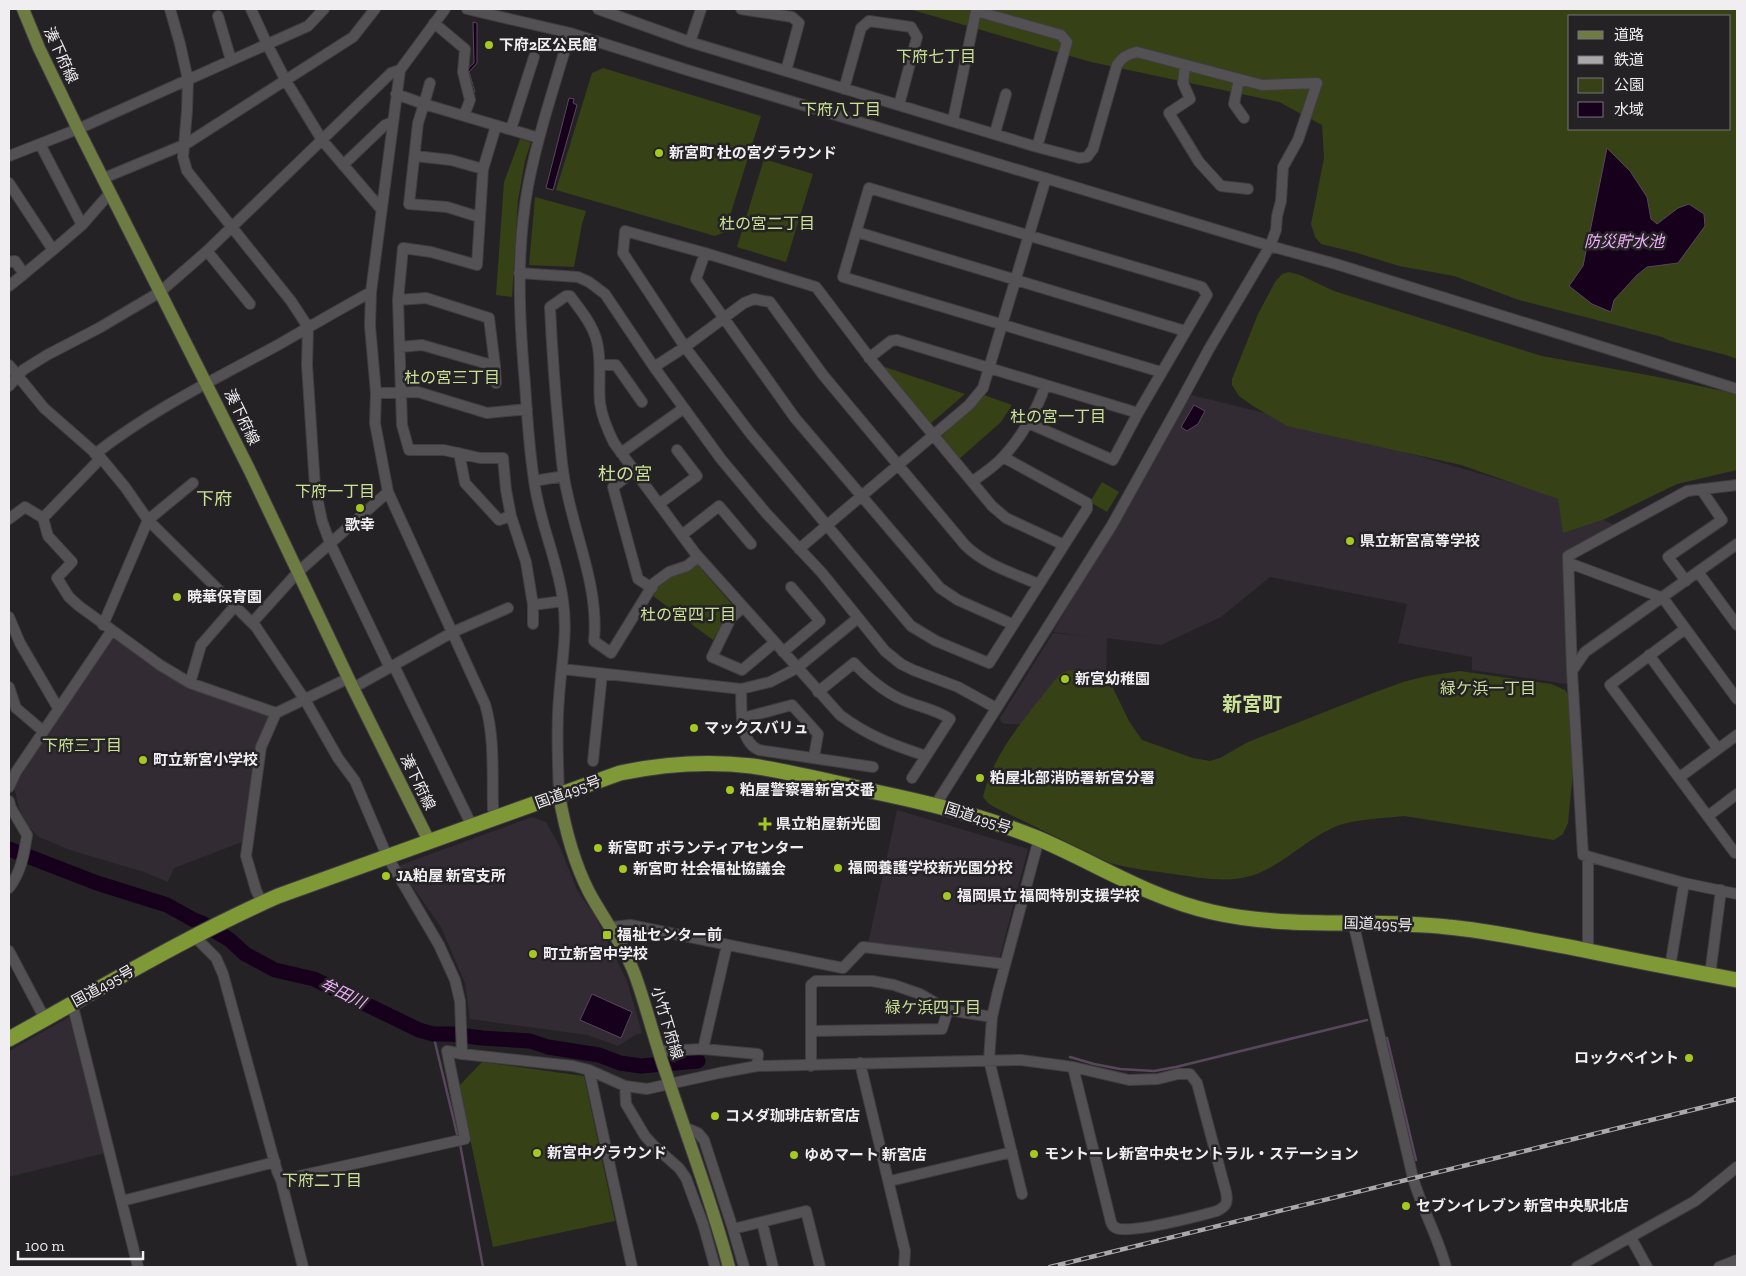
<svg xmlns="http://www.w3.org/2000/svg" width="1746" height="1276" font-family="'Zilla Slab','Noto Sans JP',serif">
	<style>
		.built { fill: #322b33 }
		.green { fill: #364116; fill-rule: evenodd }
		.water { fill: #17001c; stroke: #58475c }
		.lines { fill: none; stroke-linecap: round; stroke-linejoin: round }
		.stream { stroke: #58475c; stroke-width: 2.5 }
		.river { stroke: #17001c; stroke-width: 15 }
		.minor-casing { stroke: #403e40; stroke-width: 12 }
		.major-casing { stroke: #403e40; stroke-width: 14 }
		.highway-casing { stroke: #403e40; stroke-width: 17 }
		.minor { stroke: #545154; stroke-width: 10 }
		.major { stroke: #6e7c43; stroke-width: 12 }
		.highway { stroke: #809937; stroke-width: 15 }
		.rail-casing { stroke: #aba8ab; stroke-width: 4.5 }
		.rail { stroke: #252225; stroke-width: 2.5; stroke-dasharray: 8; stroke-linecap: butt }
		.poi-dot { fill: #a5c823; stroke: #252225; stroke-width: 2 }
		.labels { text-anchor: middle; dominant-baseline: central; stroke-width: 5; stroke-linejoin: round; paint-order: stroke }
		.poi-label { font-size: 15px; font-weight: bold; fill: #f0eef0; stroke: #252225; text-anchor: start }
		.street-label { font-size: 15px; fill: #f0eef0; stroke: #252225 }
		.neighbourhood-label { font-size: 16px; fill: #cae196; stroke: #252225 }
		.water-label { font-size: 16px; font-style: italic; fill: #eeaefa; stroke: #252225 }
		.quarter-label { font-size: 18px; fill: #cae196; stroke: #252225 }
		.district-label { font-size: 20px; font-weight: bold; fill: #cae196; stroke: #252225 }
	</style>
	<rect width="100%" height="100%" fill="#252225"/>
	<path class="built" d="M1191,395L1290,419L1543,492L1621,528L1566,554L1567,684L1472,670V657L1398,643L1407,604L1270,577L1221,617L1161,645L1107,638L1105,726L1005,724L1001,722L1000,718L1053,633L1086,636L1053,632Z
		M111,637L190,688L269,715L257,744L242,842L174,868L168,882L144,872L70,850L39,837L28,826L19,808L14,786Z
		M897,810L1028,849L999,960L868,944Z
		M532,817L546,822L560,847L577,890L595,916L627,981L642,1033L635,1035L618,1046L588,1035L470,1019L465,983L441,927L398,866Z
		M69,1017L105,1153L9,1177V1051Z"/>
	<path class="green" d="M909,9H1737V359L1726,355L1670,341L1662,337L1519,300L1454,276L1399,266L1354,252L1321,244L1315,237L1311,224L1324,158L1322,125L1279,102L1091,62ZM1570,16H1730V129H1570ZM1647,197L1651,219L1657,224L1678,208V263L1648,267L1637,275L1614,300L1570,287L1583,266Z
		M603,68L761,116L725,232L715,236L556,190L592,73Z
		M520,139L531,142L525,161L518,200L512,297L496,295L504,182Z
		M764,159L813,174L786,262L737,247Z
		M535,197L586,211L582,224L574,267L529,265Z
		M1289,272L1300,275L1334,291L1542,356L1658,377L1737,394V470L1677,484L1605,519L1563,533L1558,499L1461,465L1287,426L1253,406L1239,396L1232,385V379L1258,314L1275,282L1282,274Z
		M882,366L965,394L930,424Z
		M984,395L1012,405L1001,422L958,460L940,438Z
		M1102,482L1119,492L1107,512L1090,502Z
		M696,563L735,608L726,617L713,640L653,596C662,578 679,572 696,563Z
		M1069,670L1091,672L1104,678L1112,686L1129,721L1142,740L1193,758L1210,761L1220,758L1248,742L1373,693L1403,682L1427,676L1460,671L1551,684L1565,690L1569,696L1577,730L1568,823L1563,834L1554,840L1404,816C1384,818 1362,819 1343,824C1313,833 1287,862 1257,874C1230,884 1201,878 1174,874C1152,871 1131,869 1110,863L994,807L988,803L983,797C993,752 1027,716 1054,681L1060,674Z
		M482,1062L584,1076L615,1221L493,1247L459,1086Z"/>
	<path class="water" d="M473,22L477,23V63L469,72L475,92L472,93L466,70L474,63Z
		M569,98L574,99L573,103L577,105L553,190L546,188Z
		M1607,148L1630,171L1647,197L1651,219L1657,224L1678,208L1689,204L1704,214L1705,226L1678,263L1647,267L1637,275L1614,300L1611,312L1592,304L1569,286L1583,266Z
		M1194,405L1205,411L1198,424L1187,431L1181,427Z
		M592,994L632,1012L621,1038L580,1020Z"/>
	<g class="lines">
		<path class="stream" d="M433,1034L458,1138
			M1387,1038L1416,1160
			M1070,1057L1094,1064L1120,1069L1154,1071L1176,1067L1367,1020
			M460,1144L483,1267"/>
		<path class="river" d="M9,849L97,883L167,905L194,920L202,923L230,940L245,954L275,970L314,979L419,1030L433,1034H451L482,1038L530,1041L548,1047L599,1055L620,1063L641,1066L698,1061"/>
		<g class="minor-casing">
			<path id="minor" d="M170,9L180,44L188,80L187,111L183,157L187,171L291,301L308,327L307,365L315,487L322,521L330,543L388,664L396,670L472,826
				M251,9L267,44L286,81L322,140L381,209
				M445,9L400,70L371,292L370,326L376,393L375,423L388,492L485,704C495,737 492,774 493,809L496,817
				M467,9L570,33L687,70L1270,246L1336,264L1737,389
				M598,9L690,42L1037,147L1079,158L1087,157L1093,149L1117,65C1122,57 1128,54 1137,52L1262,85L1317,83L1298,140L1283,167L1281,201L1277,216L1276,230L1270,246L1209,349L1176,410L1112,525L936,804
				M741,9L792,17L799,23L786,71
				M218,16L231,60
				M434,23L465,49L463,72L470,100L464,116
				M690,42L701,9
				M1185,66L1183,83L1190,99L1169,113L1199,162L1221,186L1248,189
				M1239,79L1234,104L1244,118
				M844,89L861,28L869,21L911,27L917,37L899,105
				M396,94L424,104L430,83
				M953,120L976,11L1061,35L1067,42L1037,147
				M496,126L483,169L477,265L431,252L403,248L398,300L402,425L409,450H444L480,458H503L506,490L511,516L526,562L533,605L563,601
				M511,129L534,57
				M995,133L1006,94
				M40,144L82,225L53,250
				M9,156L78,129L308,26L324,9
				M415,156L451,160L483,169
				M343,165L385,125L393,122
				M104,178L186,144L353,37L375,9
				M9,183L53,250L24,274L15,261L9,262
				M479,217L447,207L409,204L418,123L424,104L539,138
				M82,225L110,193
				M625,231L705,253L816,287L872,361L992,506L1006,518L1064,545L989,663L936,641L911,626L890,601L750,433L685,347L623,253Z
				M857,232L1185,331
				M207,251L250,304
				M705,253L696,279L795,418L940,588L958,600L1012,624
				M519,273L578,277L589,282L605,294L654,367L721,459L766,513L822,573L885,651L901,664L913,670L958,687L996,708
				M9,286L24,274
				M398,300L426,298L489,318L495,366L422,345L400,347
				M869,358L891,341L897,340L1138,413
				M9,365L44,408L101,458L125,487L148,520L256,627L305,700L338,758L355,781L387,856L439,945L455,980L460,1001L462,1054
				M600,365H616L642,402
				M495,366L496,383
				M654,367L685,347L744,303L754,299L770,302L823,375L965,545C985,565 1013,573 1038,584
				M9,386L23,370L47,355L99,328L160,292L207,251L391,73L400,70
				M376,393L418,392L487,413L527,409
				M1028,423L1113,460L1138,413L1207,295L1202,287L869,188L843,277L1161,372
				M459,453L465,483L499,520L511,516
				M621,453L684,408
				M95,454C153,409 215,379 278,345C309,327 340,309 371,292
				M1003,457L1087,503V509L1064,545
				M101,458L43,518L48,536L72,562L57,578L69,597L79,606L160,665L190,683L276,713
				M634,471L613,487L638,579L652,588
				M534,481L564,476
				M973,481C983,474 995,466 1003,457C1021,438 1037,410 1045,386
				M659,504L697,476L677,450
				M9,519L25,507L43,518
				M682,535L719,506L751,544
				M1737,544L1585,652L1572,671L1583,855L1684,883L1737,894
				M799,549L969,405L983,388L1046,178
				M698,557L687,566L669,572L654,583L611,653L594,641C599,590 577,541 567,492C562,473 561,452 559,432C555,391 552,349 550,307L566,296H570C580,309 593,325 597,342C602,362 598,383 600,403C602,417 608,431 614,443L695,553L840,715C868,736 893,745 926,756
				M1569,563L1663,598L1737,699
				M1698,572L1737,625
				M1686,581L1668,557L1722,520L1701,489
				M743,607L731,618L712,657L742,670L774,643
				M9,617L20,643L58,708
				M252,623L298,572L388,492
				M533,624V605
				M103,625L148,520L193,483
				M1685,629L1610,685L1735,853L1737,851
				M783,652L820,621L791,587
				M1649,655L1718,749
				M562,669L741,689L770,682L797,668L858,618
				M1572,671L1568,556L1687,491L1737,485
				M190,683L201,645L235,606
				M9,687L16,708L43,731
				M353,688L453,632L508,608
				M741,689C742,708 738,741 759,750L873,767
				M818,692L854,663C868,678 884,692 903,700C919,707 936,709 950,719L912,778
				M743,718L792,705L818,734L814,757
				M593,761L602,674
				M1680,777L1737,735
				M9,787L16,772L112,630
				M559,795C558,763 556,730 559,698C561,666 568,633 563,601C558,560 539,522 534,480C529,448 527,416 525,384C519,317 516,252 528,186C538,134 555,84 570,33
				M9,801L11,808L27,835C24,855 21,872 9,888
				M1708,816L1737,794
				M1588,856V951
				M262,903L256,890L246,856L261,747L276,713L349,678
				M1353,922L1413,1178C1422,1209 1438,1237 1446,1267
				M612,927L630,925L843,968L863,947L1005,964
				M194,936L216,958L223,974L277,1171L281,1180L303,1267
				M9,951L45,1019
				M1670,967L1684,883
				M1710,975L1721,890
				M72,1003L138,1267
				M812,1031L942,1029L948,1010
				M703,1049L727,945
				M659,1051L703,1049L758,1054L757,1066
				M860,1063L905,1251L904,1267
				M811,1066V985L816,981H872L894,985L920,994L948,1010L992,1017
				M589,1070L632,1267
				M625,1086L626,1104L645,1136L654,1146L679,1168L686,1178L703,1224L715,1267
				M684,1127L698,1133L704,1140L733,1229L744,1267
				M281,1180L465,1139L447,1051L462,1054L573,1066L589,1070L625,1086L647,1089L719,1073L757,1066L1021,1060L1073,1067L1129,1080L1158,1079L1178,1074H1190L1197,1083L1226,1192C1228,1202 1227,1206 1217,1211C1199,1216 1131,1234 1116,1228C1114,1227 1112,1225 1111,1222L1073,1067
				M890,1181L1012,1152
				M1022,1194L989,1060L992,1017L998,991L1039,839
				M122,1201L275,1162
				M762,1222L773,1267
				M733,1229L806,1211L820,1267
				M1631,1238L1647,1267
				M1577,1267L1695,1201L1737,1167
				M1719,1267L1737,1260"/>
		</g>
		<g class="major-casing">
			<path id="major" d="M23,9L39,48L78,129L249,469L353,688L429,841
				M559,795C565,829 573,861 589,892C604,920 624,945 635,975C647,1008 655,1043 667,1076C688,1140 712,1202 729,1267"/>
		</g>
		<g class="highway-casing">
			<path id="highway" d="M9,1039C98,990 185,937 278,896L620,773C663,764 709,761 752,766C792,772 832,782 871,791C928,803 983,816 1037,838C1096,863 1149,898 1212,912C1289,930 1369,918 1448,927C1492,931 1535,941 1579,949C1631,960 1684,970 1737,980"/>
		</g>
		<use href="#minor" class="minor"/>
		<use href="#major" class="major"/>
		<use href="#highway" class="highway"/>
		<g class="rail-casing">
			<path id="rail" d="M1050,1267L1737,1099"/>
		</g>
		<use href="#rail" class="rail"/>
	</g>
	<g class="poi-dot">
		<circle cx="489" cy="45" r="5"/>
		<circle cx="659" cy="153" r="5"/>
		<circle cx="360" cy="508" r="5"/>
		<circle cx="1350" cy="541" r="5"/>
		<circle cx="177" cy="597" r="5"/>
		<circle cx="1065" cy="679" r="5"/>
		<circle cx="694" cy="728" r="5"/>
		<circle cx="143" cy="760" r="5"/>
		<circle cx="980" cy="778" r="5"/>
		<circle cx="730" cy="790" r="5"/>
		<path d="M762.5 816.5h5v5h5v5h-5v5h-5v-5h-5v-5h5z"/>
		<circle cx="598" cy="848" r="5"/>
		<circle cx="838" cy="868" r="5"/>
		<circle cx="623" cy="869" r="5"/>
		<circle cx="386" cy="876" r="5"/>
		<circle cx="947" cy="896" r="5"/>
		<rect x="602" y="930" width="10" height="10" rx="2.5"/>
		<circle cx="533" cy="954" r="5"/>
		<circle cx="1689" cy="1058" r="5"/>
		<circle cx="715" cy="1116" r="5"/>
		<circle cx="537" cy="1153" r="5"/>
		<circle cx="1034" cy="1154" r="5"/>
		<circle cx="794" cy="1155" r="5"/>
		<circle cx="1406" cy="1206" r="5"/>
	</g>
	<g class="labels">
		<g class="poi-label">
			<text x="499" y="45">下府2区公民館</text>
			<text x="669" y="153">新宮町 杜の宮グラウンド</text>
			<text x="360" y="525" text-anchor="middle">歌幸</text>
			<text x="1360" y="541">県立新宮高等学校</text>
			<text x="187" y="597">暁華保育園</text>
			<text x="1075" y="679">新宮幼稚園</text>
			<text x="704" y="728">マックスバリュ</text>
			<text x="153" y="760">町立新宮小学校</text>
			<text x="990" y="778">粕屋北部消防署新宮分署</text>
			<text x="740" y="790">粕屋警察署新宮交番</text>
			<text x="776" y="824">県立粕屋新光園</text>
			<text x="608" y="848">新宮町 ボランティアセンター</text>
			<text x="848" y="868">福岡養護学校新光園分校</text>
			<text x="633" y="869">新宮町 社会福祉協議会</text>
			<text x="396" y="876">JA粕屋 新宮支所</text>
			<text x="957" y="896">福岡県立 福岡特別支援学校</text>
			<text x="617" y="935">福祉センター前</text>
			<text x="543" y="954">町立新宮中学校</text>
			<text x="1679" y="1058" text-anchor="end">ロックペイント</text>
			<text x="725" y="1116">コメダ珈琲店新宮店</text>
			<text x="547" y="1153">新宮中グラウンド</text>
			<text x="1044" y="1154">モントーレ新宮中央セントラル・ステーション</text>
			<text x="804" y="1155">ゆめマート 新宮店</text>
			<text x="1416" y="1206">セブンイレブン 新宮中央駅北店</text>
		</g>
		<g class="street-label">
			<text transform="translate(61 55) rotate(65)">湊下府線</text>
			<text transform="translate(242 417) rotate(64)">湊下府線</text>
			<text transform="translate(418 782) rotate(64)">湊下府線</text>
			<text transform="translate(568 792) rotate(-20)">国道495号</text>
			<text transform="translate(978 818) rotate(18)">国道495号</text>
			<text transform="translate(1378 924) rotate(2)">国道495号</text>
			<text transform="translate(103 986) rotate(-29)">国道495号</text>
			<text transform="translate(667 1023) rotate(73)">小竹下府線</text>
		</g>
		<g class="neighbourhood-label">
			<text x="936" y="56">下府七丁目</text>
			<text x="841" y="109">下府八丁目</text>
			<text x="767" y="223">杜の宮二丁目</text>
			<text x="452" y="377">杜の宮三丁目</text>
			<text x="1058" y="416">杜の宮一丁目</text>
			<text x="335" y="491">下府一丁目</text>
			<text x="688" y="614">杜の宮四丁目</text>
			<text x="1488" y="688">緑ケ浜一丁目</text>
			<text x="82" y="745">下府三丁目</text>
			<text x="933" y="1007">緑ケ浜四丁目</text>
			<text x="322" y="1180">下府二丁目</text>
		</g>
		<g class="water-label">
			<text x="1624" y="241">防災貯水池</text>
			<text transform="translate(343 993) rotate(26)">牟田川</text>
		</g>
		<g class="quarter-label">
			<text x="625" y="474">杜の宮</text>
			<text x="214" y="499">下府</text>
		</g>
		<g class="district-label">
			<text x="1252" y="704">新宮町</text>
		</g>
	</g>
	<rect width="1746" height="1276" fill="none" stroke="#f0eef0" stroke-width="20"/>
	<rect x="1568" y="15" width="162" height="115" fill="#252225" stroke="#767476"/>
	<rect x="1578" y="31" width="25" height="8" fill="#6e7c43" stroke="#767476"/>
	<text x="1614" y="40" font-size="15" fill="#f0eef0">道路</text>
	<rect x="1578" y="56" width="25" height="8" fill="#aba8ab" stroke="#767476"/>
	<text x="1614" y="65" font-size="15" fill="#f0eef0">鉄道</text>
	<rect x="1578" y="78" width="25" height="15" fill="#364116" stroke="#767476"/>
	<text x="1614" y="90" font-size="15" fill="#f0eef0">公園</text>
	<rect x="1578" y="102" width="25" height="15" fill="#17001c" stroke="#767476"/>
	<text x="1614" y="115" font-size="15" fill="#f0eef0">水域</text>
	<path d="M18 1251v8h125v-8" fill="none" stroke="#f0eef0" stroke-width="2.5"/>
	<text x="25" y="1251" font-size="15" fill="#f0eef0" stroke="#252225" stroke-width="4" paint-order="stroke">100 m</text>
</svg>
